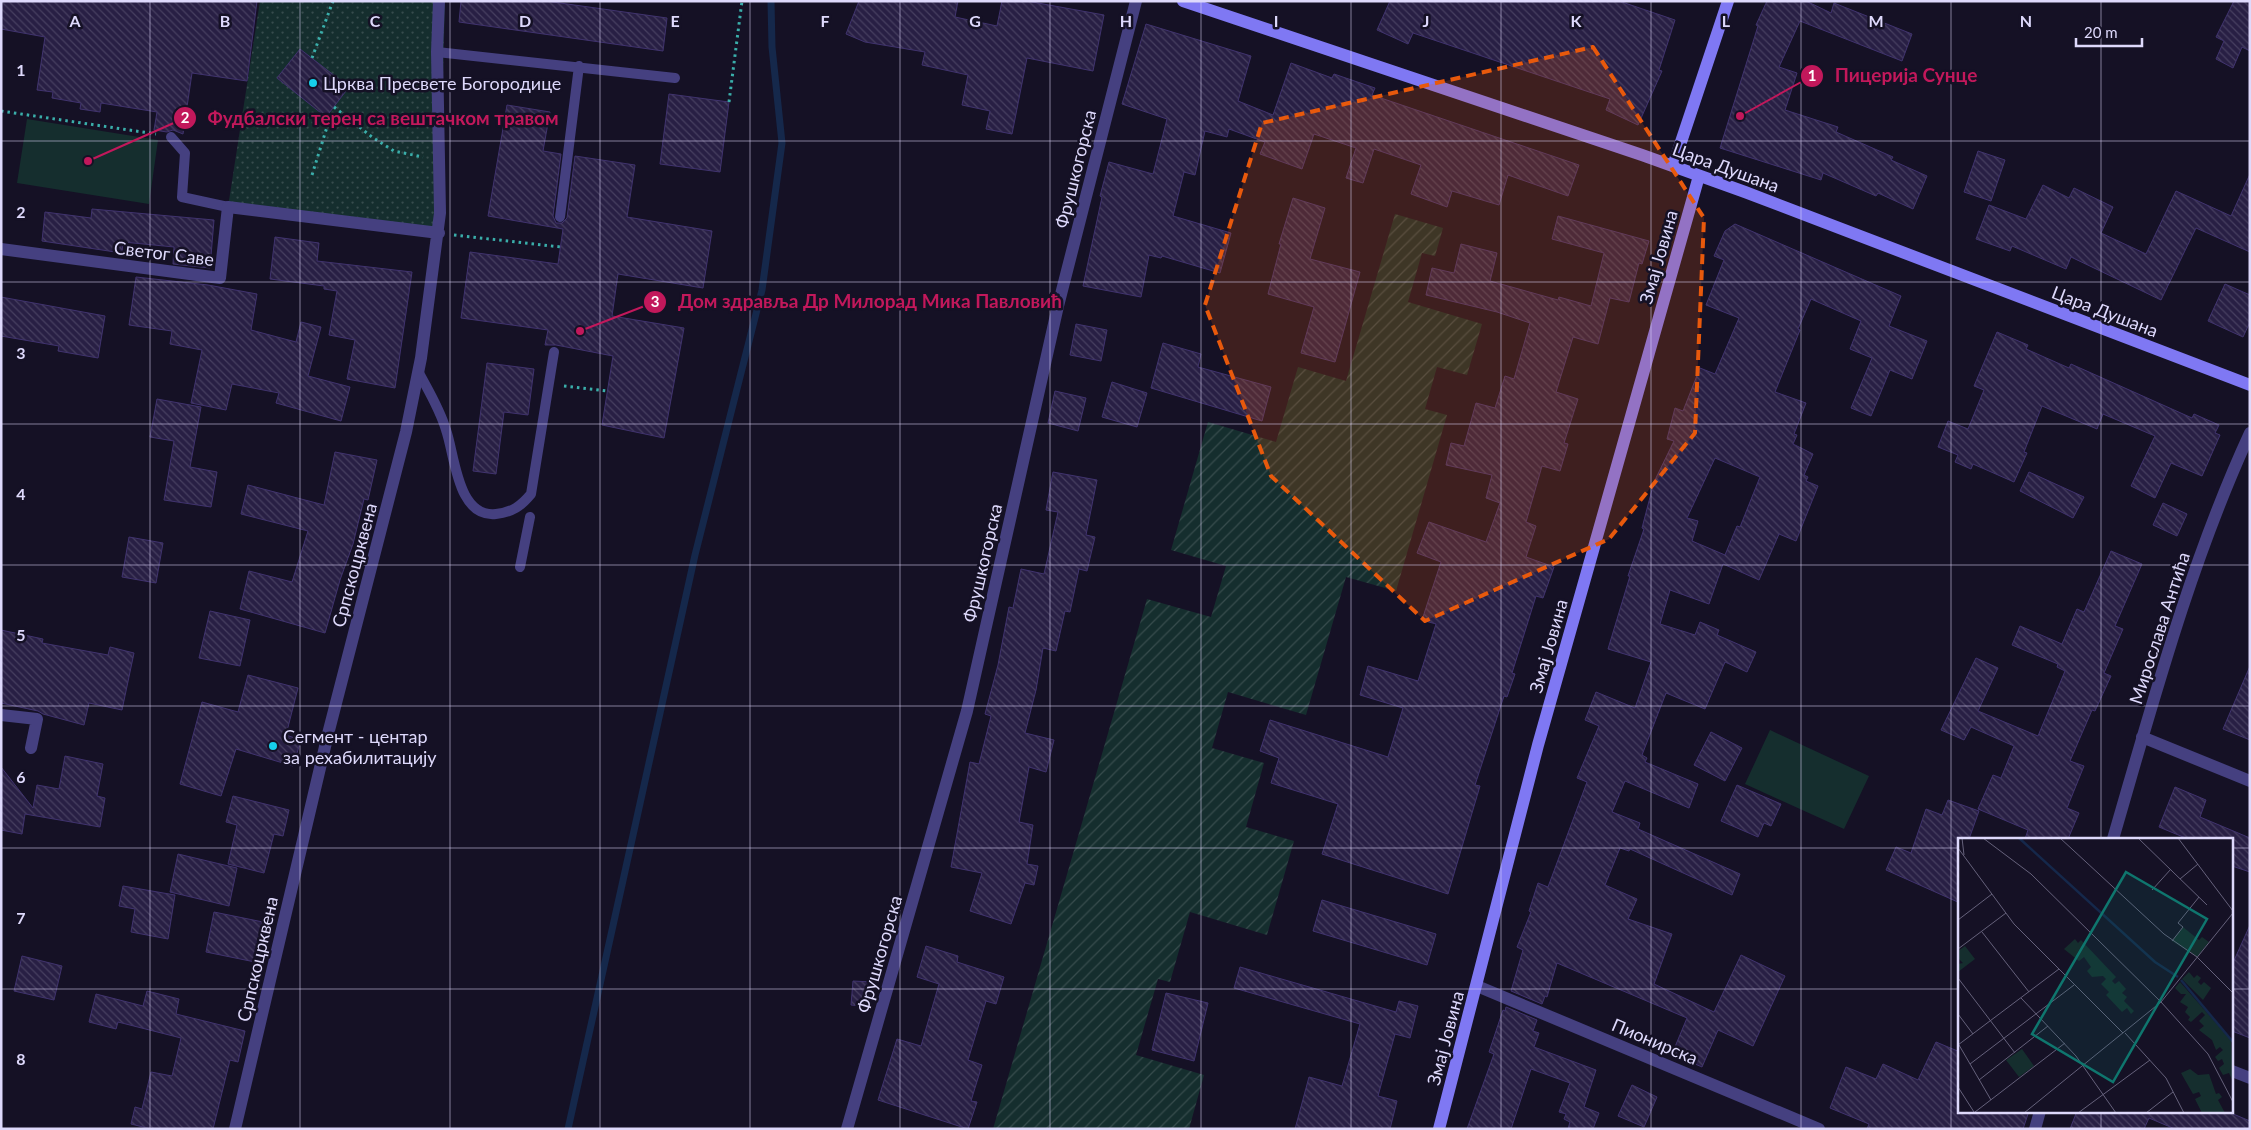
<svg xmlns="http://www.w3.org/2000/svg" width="2251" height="1130" font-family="Lato,sans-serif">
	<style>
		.grass { fill: url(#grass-dots) }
		.garden { fill: url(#garden-furrows) }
		.pitch { fill: #152e2e }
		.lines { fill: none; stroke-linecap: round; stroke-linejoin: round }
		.stream { stroke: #15284b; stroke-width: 7 }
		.building { fill: url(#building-back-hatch); stroke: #40336e; fill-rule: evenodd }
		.path { stroke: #3aaeaa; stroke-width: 3; stroke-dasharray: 2.5 4; stroke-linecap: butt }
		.lane { stroke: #454080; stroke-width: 10 }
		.street { stroke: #454080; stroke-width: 12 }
		.secondary { stroke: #7f78f3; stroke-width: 12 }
		.marked { fill: #e8590c; fill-opacity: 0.2; stroke: #e8590c; stroke-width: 4; stroke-dasharray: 10 6; stroke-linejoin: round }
		.grid { fill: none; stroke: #ded9fc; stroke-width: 1; stroke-opacity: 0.55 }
		.poi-dot { fill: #16cfeb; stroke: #151125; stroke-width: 2 }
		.labels { text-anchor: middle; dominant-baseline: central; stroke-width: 5; stroke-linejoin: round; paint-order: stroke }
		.poi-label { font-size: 18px; fill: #ded9fc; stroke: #151125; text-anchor: start }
		.street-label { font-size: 18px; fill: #ded9fc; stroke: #151125 }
		.inset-river { fill: none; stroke: #15284b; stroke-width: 2.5 }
		.inset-road { fill: none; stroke: #65617b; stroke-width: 1 }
		.view { fill: #0f766e; fill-opacity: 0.15; stroke: #0f766e; stroke-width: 2.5 }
		.inset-edge { fill: none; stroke: #ded9fc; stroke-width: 2.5 }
		.grid-label { font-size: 16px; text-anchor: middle; font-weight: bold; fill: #ded9fc; stroke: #151125; stroke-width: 5; stroke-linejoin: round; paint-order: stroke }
		.leader { fill: none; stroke: #c2185b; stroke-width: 2 }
		.callout-dot { fill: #c2185b; stroke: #151125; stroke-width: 2 }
		.mark-label { font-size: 15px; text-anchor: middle; font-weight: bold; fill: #fff }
		.callout-label { font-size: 19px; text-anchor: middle; font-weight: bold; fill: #c2185b; stroke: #151125; stroke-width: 5; stroke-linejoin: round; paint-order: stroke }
	</style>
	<defs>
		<pattern id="grass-dots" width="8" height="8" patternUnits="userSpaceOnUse" patternTransform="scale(1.25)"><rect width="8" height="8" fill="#152e2e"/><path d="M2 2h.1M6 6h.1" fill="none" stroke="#374c4d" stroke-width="1.8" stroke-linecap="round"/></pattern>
		<pattern id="garden-furrows" width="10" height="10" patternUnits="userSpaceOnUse" patternTransform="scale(1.25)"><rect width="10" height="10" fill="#152e2e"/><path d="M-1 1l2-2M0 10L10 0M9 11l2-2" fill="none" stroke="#374c4d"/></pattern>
		<pattern id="building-back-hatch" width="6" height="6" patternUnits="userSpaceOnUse" patternTransform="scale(1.25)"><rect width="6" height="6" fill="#281f44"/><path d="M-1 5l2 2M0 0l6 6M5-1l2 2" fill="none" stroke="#473f60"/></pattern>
	</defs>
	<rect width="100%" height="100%" fill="#151125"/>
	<path class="grass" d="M260,1H445L439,233L228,207Z"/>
	<path class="garden" d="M1395,214L1443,228L1435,256L1422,253L1408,302L1482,324L1467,375L1437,367L1425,409L1447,415L1396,591L1346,577L1306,715L1228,692L1212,748L1264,763L1246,827L1294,841L1267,935L1190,912L1170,982L1158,979L1136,1055L1204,1075L1189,1129H993L1147,599L1211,617L1226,566L1171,550L1208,422L1276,442L1298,367L1346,381Z"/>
	<path class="pitch" d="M27,119L158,140L149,204L17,183Z
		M1770,730L1869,776L1844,829L1745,784Z"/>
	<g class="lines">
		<path class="stream" d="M568,1129L695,555L762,290L782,143L772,47L771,1"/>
	</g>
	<path class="building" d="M1,1H257L247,81L192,73L183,134L173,130L167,132L154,130L157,112L101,103L100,112L80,109L81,103L52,98L53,92L37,90L45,37L1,29Z
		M461,1H546L667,18L663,51L459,22Z
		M859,1H958L955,17L997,26L1002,1H1027L1104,15L1093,71L1027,58L1012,134L986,129L990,111L962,105L968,75L922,65L925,52L865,42L846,34Z
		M1390,1H1619L1675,20L1659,70L1662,71L1638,125L1606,110L1610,99L1413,33L1408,44L1377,30Z
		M1767,1H1806L1831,13L1834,3L1912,34L1902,61L1800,21L1779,67L1797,73L1785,110L1838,127L1836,132L1893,157L1891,160L1927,176L1913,209L1878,193L1876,196L1823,173L1821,180L1720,148L1758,26L1756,25Z
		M2234,1H2250V51L2242,47L2233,68L2216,59L2224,41L2216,37Z
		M1146,24L1251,56L1238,101L1273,115L1291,63L1332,78L1334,74L1375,88L1372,95L1579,165L1568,196L1508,175L1499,205L1452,191L1447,207L1411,194L1421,165L1374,149L1363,183L1346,178L1356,148L1314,134L1302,169L1260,154L1265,142L1229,129L1227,137L1205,131L1195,175L1184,172L1173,216L1231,233L1220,273L1162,256L1161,258L1149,255L1141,297L1083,286L1102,197L1100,196L1109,162L1153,174L1167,119L1122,104Z
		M300,49L349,87L326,117L277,78Z
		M669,94L729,102L720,172L660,164Z
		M507,105L550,112L543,151L561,154L553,216L556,223H562L567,218L575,156L635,165L627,217L712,231L703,288L618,274L612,316L684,328L664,438L602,425L613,356L556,345H545L548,330L461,318L470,252L558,264L563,229L488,216Z
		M1978,151L2005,160L1991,201L1964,192Z
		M2250,174V252L2196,228L2161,300L2071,257L2066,269L2012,246L2010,251L1976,239L1989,205L2026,219L2043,185L2069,198L2074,188L2113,207L2101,233L2146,254L2176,191L2231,216Z
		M1293,198L1325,208L1310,259L1360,272L1335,362L1301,353L1314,307L1268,294L1281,244H1279Z
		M92,209L214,220L210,268L173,264L174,247L123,242L122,253L42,241L45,212L91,218Z
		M1558,216L1649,241L1642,264L1639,263L1629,302L1610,298L1598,344L1573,337L1556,392L1578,399L1564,443L1568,444L1560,471L1542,466L1526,522L1536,526L1526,557L1554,567L1543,598L1536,596L1512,673L1515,674L1507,697L1504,696L1475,785L1480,786L1448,894L1322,854L1338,804L1271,783L1279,758L1260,751L1270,720L1388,757L1403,708L1360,695L1368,666L1418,681L1436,624L1422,620L1441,562L1417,553L1429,522L1486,542L1500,503L1486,498L1492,475L1446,465L1451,443L1464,446L1476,403L1495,408L1505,376L1514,379L1530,323L1497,312L1426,295L1432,268L1454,273L1461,244L1497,253L1490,281L1558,300L1559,297L1591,306L1604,253L1552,239Z
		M1735,224L1901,296L1889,326L1927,341L1912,379L1890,370L1871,416L1851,408L1872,358L1850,349L1861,321L1811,299L1798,329L1800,330L1775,392L1806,403L1794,434L1797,435L1793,444L1813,454L1804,475L1808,477L1806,481L1818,486L1796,541L1779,534L1759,580L1723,564L1709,604L1670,590L1660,624L1695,635L1700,622L1719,630L1717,635L1756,652L1747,672L1725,662L1705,709L1666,693L1642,755L1647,758L1645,762L1698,784L1689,808L1625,781L1612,812L1640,823L1638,829L1740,874L1732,895L1630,849L1629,851L1620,848L1605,885L1637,899L1628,919L1672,934L1654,984L1714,1012L1741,955L1785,976L1753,1046L1718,1030L1702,1067L1672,1054L1687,1018L1557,963L1547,997L1545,996L1542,1004L1511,991L1523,950L1517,947L1531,912L1529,911L1538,883L1548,887L1587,782L1577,778L1599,726L1585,720L1596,692L1635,708L1651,662L1608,649L1630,576H1628L1644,529L1642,528L1654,482L1674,441L1667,439L1675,408L1683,411L1700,368L1715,374L1739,318L1706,305L1724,260L1714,256L1725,231ZM1715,458L1760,477L1740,527L1737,526L1725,555L1692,541L1698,521L1687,518Z
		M275,237L319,243L317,261L412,272L395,388L347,379L355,340L329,335L337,291L324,289V286L270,279Z
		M136,277L208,285L257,294L251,330L296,342L301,322L321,327L308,376L350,387L341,421L276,403L279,393L232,384L226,410L191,403L202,350L170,344L172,331L129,325Z
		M2225,284L2250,295V322L2243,337L2208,321Z
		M1,297L105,316L98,358L58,351L59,346L1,336Z
		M1076,324L1107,330L1101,361L1070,355Z
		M1997,332L2028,345L2026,349L2069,368L2071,364L2192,418L2194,414L2219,425L2215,433L2220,435L2202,476L2171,463L2155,498L2131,486L2155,436L2103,414L2097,429L2042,406L2024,452L2027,453L2014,482L1973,464L1971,469L1955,462L1958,455L1938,447L1948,421L1968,429L1984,390L1974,386Z
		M1163,343L1201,354L1198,367L1271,387L1262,421L1151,388Z
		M487,363L534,369L528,415L504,412L496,474L473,471Z
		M1112,382L1147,393L1137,427L1102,417Z
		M1055,391L1086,398L1078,431L1048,423Z
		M157,399L201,407L190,467L217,472L211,507L164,500L174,441L150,437Z
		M335,452L377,460L368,500L364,499L353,544L340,580L325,633L240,609L249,571L292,582L308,531L241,514L248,485L324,505Z
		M1053,472L1097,480L1086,535L1095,537L1087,571L1079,569L1070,612L1065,611L1056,651L1043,648L1036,690L1025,733L1054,740L1046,772L1029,767L1019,822L1033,825L1027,864L1038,866L1034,885L1025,883L1011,924L970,911L982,873L951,867L970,762L979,764L991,716L985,714L998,665L1009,607L1013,608L1021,569L1044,574L1058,512L1046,510Z
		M2029,472L2084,497L2073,518L2020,491Z
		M2163,503L2187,514L2177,536L2153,525Z
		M129,537L163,543L156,583L122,577Z
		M2111,551L2142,564L2115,626L2123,629L2104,673L2111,676L2095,711L2092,710L2070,761L2084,766L2067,808L2079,813L2068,839H2025L2028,830L1978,809L1993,775L2001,778L2014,746L1971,727L1964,740L1941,730L1976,658L1998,668L1978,711L2038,736L2065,671L2057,667L2058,664L2012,645L2020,626L2062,644L2077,609L2084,612Z
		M210,611L250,620L240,666L199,658Z
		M1,630L43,639L42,643L108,655L110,647L134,653L122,710L89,703L84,725L43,714L38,711L1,703Z
		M2250,666V740L2223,729Z
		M248,675L298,688L286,735L301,740L293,766L236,749L221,796L180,784L202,702L238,712Z
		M1711,732L1742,748L1725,781L1694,765Z
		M65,756L103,764L97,796L105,798L100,827L25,814L22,834L1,830V767L33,808L37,785L59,789Z
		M1737,785L1781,804L1771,826L1764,823L1758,837L1721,821Z
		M2175,787L2206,800L2200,817L2250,838V872L2232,866V839H2188L2159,827Z
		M233,796L289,810L283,836L274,834L264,873L228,864L237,825L226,822Z
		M1948,800L1979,811L1969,839H1960V903L1886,870L1896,847L1911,853L1926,809L1942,815Z
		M178,854L237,868L229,906L170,892Z
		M123,886L175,895L168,939L131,932L135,909L119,906Z
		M1322,900L1436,934L1427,965L1313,931Z
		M214,912L263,922L255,962L206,952Z
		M2250,925V1038L2232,1031V965Z
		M926,946L958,956L957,962L1004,977L996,1004L986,1001L968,1060L982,1065L971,1101L977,1102L968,1129L878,1100L897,1039L921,1046L939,984L917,977Z
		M22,956L62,966L54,1000L14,991Z
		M1240,967L1396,1012L1399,1001L1418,1006L1410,1038L1395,1034L1378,1096L1397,1101L1390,1129H1295L1309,1077L1342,1086L1360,1024L1234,988Z
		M853,981L872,982L870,1007L851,1005Z
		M147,991L179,999L176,1014L245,1031L238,1062L230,1060L213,1129H151L131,1124L135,1107L142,1109L151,1072L172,1076L181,1038L118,1022L116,1029L89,1022L96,994L143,1006Z
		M1166,993L1208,1003L1194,1061L1152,1050Z
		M1506,1007L1537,1020L1533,1031L1539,1033L1534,1047L1596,1070L1584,1107L1599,1113L1593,1129H1568L1570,1122L1564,1119L1566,1114L1559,1112L1570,1083L1531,1069L1511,1129H1467L1494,1054L1489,1052L1503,1010L1505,1011Z
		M1936,1042L1960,1052V1111H2029L2023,1129H1867L1869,1124L1830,1108L1846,1067L1876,1079L1883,1064L1918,1080Z
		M1632,1085L1657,1097L1644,1127L1618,1116Z
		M2077,1111H2226L2250,1121V1129H2175L2149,1118L2144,1129H2070Z"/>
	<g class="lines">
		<path class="path" d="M312,58L333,1
			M729,102L742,1
			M334,107L372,137L394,151L423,157
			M1,111L156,134
			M312,175L327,127L326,117
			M454,235L561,247
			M564,386L607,391"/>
		<path class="lane" d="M437,52L675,78
			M171,137L185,153L182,197L228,207
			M560,217L579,66
			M418,371C428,390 440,409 446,430C455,455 457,518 496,514C513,512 521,506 531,494L554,352
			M520,567L530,517"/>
		<path class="street" d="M1,249L220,278L228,207L439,233
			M1,715L37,719L31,748
			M2142,737L2250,781
			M2113,839C2153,702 2190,563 2250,433
			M1477,986L1819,1129
			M2232,1071L2250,1078
			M235,1129L328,734L406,432L421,358L440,213L437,52L439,1
			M847,1129L967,711L1058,306L1136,1
			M2035,1129L2040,1111"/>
		<path class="secondary" d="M1183,1L1642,155L1745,192L2250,385
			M1673,166L1728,1
			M1439,1129L1538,745L1699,176"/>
	</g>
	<path class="marked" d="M1593,47L1704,218L1695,433L1609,539L1425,621L1271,476L1205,305L1262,123Z"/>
	<path class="grid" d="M150,1V1129M300,1V1129M450,1V1129M600,1V1129M750,1V1129M900,1V1129M1050,1V1129M1201,1V1129M1351,1V1129M1501,1V1129M1651,1V1129M1801,1V1129M1951,1V1129M2101,1V839M1,141H2250M1,282H2250M1,424H2250M1,565H2250M1,706H2250M1,848H1960M2232,848H2250M1,989H1960M2232,989H2250M2101,1111V1129"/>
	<g class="poi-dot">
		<circle cx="313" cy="83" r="5"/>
		<circle cx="273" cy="746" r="5"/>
	</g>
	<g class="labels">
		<g class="poi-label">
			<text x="323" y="83">Црква Пресвете Богородице</text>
			<text x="283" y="736">Сегмент - центар<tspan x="283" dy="21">за рехабилитацију</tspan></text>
		</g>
		<g class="street-label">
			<text transform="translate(1726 167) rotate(20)">Цара Душана</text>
			<text transform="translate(1075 169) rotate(-76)">Фрушкогорска</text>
			<text transform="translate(164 253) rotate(7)">Светог Саве</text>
			<text transform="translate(1658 257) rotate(-74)">Змај Јовина</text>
			<text transform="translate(2105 311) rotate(21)">Цара Душана</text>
			<text transform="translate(982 563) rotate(-77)">Фрушкогорска</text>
			<text transform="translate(354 565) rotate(-75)">Српскоцрквена</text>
			<text transform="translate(2159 628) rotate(-72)">Мирослава Антића</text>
			<text transform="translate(1548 646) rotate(-74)">Змај Јовина</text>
			<text transform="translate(879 954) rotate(-74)">Фрушкогорска</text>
			<text transform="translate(257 959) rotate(-77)">Српскоцрквена</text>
			<text transform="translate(1445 1038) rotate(-75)">Змај Јовина</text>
			<text transform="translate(1655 1041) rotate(23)">Пионирска</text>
		</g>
	</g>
	<g transform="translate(1958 838)">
		<rect width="275" height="275" fill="#151125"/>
		<path d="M225,89L241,102L244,99L251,104L239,119L214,103ZM7,108L17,121L0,134V126L5,125L0,120V113ZM64,211L76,228L61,239L48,222Z" fill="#152e2e"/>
		<path d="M117,101L120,105L123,102L158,139L154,143L157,146L161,143L168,151L164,155L169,159L166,163L176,173L173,176L169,170L164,174L148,157L151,154L143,146L148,141L145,138L134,139L129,133L133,129L126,119L121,123L106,111ZM231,134L236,140L239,137L243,140L240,144L243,147L246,144L253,150L245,162L224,141ZM222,144L273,202L275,244L271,235L265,237L261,230L266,226L264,221L260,223L257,219L265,212L262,209L258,212L254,202L241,192L246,188L241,183L247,177L244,174L233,184L230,182L232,179L227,174L230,169L222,164L228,156H223L217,150ZM232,231L240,237L251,236L258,256L261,255L264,259L260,262L267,275H244L237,261L243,258L241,254L235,256L223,235Z" fill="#152e2e"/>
		<path class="inset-river" d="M61,0L197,124L220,139M223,142L275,204"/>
		<path class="inset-road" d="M4,0L6,17M25,0L73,36L203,164L250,216L275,264M102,0L206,96L239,119L275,155M180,0L249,67M220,0L275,73M0,10L56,86L165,195M222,41L240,26M194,52L213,31M0,82L34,56M24,94L71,154M214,103L225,89L220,85L241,59M0,111L48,75M0,140L57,215M63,160L118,218L158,275M0,176L15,196M167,195L208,240L226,275M0,207L101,131M1,207L33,262M12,226L116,147M21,242L90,188M0,249L16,274M17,274L107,205M66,275L203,164L275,75M120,275L192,222M188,275L215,254"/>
		<path class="view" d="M168,34L249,81L155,244L74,196Z"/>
		<rect width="275" height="275" class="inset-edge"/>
	</g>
	<g class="grid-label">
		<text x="75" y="27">A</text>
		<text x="225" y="27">B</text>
		<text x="375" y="27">C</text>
		<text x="525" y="27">D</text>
		<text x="675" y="27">E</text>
		<text x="825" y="27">F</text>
		<text x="975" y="27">G</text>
		<text x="1126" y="27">H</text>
		<text x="1276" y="27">I</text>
		<text x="1426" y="27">J</text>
		<text x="1576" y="27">K</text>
		<text x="1726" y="27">L</text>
		<text x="1876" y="27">M</text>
		<text x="2026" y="27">N</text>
		<text x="21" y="76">1</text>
		<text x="21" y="218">2</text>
		<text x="21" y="359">3</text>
		<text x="21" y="500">4</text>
		<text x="21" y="641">5</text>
		<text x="21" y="783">6</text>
		<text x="21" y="924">7</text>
		<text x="21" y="1065">8</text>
	</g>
	<path class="leader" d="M1740 116L1812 76M88 161L185 118M580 331L655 302"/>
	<g class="callout-dot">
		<circle cx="1740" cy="116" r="5"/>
		<circle cx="88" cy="161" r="5"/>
		<circle cx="580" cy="331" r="5"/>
		<circle cx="1812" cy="76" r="12"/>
		<circle cx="185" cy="118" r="12"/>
		<circle cx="655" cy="302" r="12"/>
	</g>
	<g class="mark-label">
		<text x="1812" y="81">1</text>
		<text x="185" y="123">2</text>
		<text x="655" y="307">3</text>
	</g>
	<g class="callout-label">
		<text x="1906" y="82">Пицерија Сунце</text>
		<text x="383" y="125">Фудбалски терен са вештачком травом</text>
		<text x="870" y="308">Дом здравља Др Милорад Мика Павловић</text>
	</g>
	<rect width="2251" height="1130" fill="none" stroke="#ded9fc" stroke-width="5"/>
	<path d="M2076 38v8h66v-8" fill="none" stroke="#ded9fc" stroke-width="2.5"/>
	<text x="2084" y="38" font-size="15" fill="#ded9fc" stroke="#151125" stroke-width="4" paint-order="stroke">20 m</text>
</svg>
